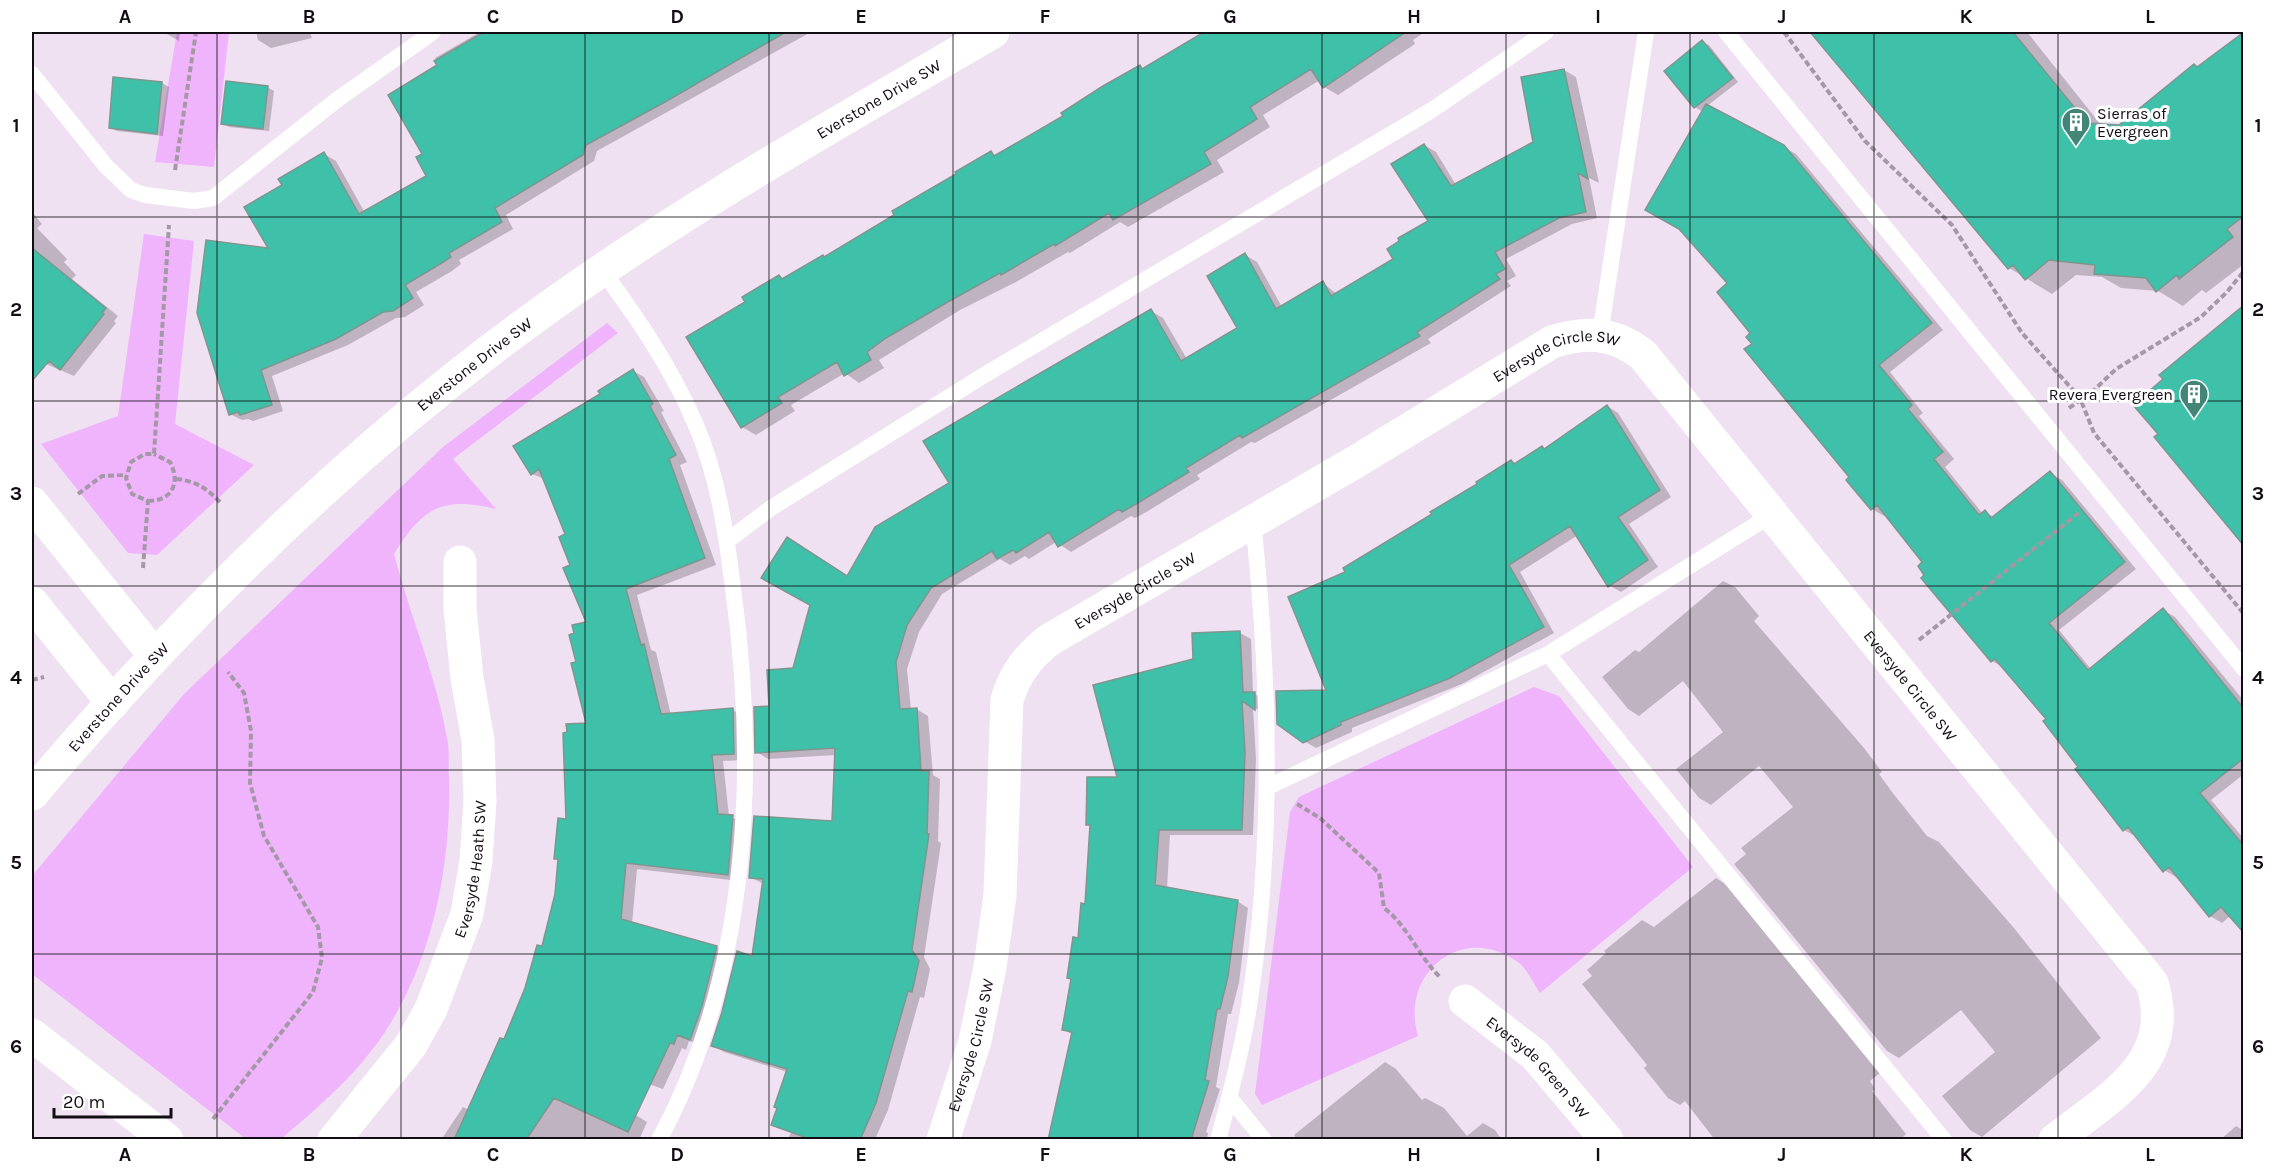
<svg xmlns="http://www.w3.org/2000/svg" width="2275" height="1171" font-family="Karla,sans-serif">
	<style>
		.green { fill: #efb4fc }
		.shadow { fill: #0003 }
		.building { fill: #3ec0a9; stroke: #7d968f; stroke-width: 1.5 }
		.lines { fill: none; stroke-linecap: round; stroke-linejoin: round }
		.path { stroke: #a498a6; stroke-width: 4; stroke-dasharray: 6 3; stroke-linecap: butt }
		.service { stroke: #fff; stroke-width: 16 }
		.minor { stroke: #fff; stroke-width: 33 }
		.tertiary { stroke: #fff; stroke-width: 33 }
		.grid { fill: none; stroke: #120d13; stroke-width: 1.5; stroke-opacity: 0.55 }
		.labels { text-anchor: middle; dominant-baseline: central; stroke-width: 6; stroke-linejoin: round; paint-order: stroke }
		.street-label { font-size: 16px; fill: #120d13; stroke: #fff }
		.poi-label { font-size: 16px; fill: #120d13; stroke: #fff; text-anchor: start }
		.neatline { fill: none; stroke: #120d13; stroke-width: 2 }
		.grid-label { font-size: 20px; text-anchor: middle; font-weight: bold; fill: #120d13 }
	</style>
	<rect width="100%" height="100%" fill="#efe0f2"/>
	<path class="green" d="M177,32H229L214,167L155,162Z
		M144,234L194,241L175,424L254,465L157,555L128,553L41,444L118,416Z
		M607,323L618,333L453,459L496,509C442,496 422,508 394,554C410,616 436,675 447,738C450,751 448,766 449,779C451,863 434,952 390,1024C362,1070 321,1105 281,1139H246L32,974V876L184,694L443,447Z
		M1534,687L1559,696L1693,867L1540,993C1534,984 1527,969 1519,963C1464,921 1399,972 1418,1036L1262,1105L1255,1094L1290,812L1299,797Z"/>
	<path class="shadow" d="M165,32H180L179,41L167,34Z
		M256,32H310L312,38L271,48L258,40Z
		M480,32H811L597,151L594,161L506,215L513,229L459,260L461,264L452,271L416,292L424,305L405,317L396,318L348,345L272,376L283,411L253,421L248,419L242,420L230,414L284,185L324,154L336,161L365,213L428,176L424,154L439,65L435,58Z
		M1207,32H1425L1413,40L1415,44L1338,95L1324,87L1320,80L1263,115L1270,127L1217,160L1224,172L1128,227L1120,222L1070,253L1068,252L1016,282L960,310L879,360L884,368L859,383L845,373L791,405L795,411L756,435L742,427L747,303L779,276L785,280L825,259L991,153L997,156L1065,116L1140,67L1144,70Z
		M1812,32H2027L2101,125L2120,127L2244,32V264L2206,293L2202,290L2183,306L2158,291L2121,288L2102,277L2076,275L2052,294L2009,268Z
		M1702,42L1709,45L1738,82L1707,106L1796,154L1943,330L1890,372L1923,413L1919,416L1954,459L1945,467L1983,514L1985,512L1994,517L2050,473L2062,480L2136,569L2059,630L2091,669L2163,610L2175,617L2244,701V774L2211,800L2244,839V930L2230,916L2222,923L2210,916L2178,875L2176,877L2164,870L2137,837L2124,830L2048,719L2004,668L1992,661L1926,576L1924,563L1886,514L1884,516L1872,509L1754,344L1752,333L1729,283L1703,112L1695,107Z
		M1564,70L1576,77L1599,183L1589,178L1597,218L1572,224L1506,259L1516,276L1507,281L1511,286L1428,339L1431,343L1255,443L1251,442L1197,475L1200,479L1148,511L1135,518L1131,516L1071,552L1056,542L1029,559L1025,556L1010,565L1000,559L942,594L919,632L907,669L911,710L916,709L928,716L933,775L940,779L938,841L941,843L924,957L930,969L924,998L920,997L888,1110L876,1137L878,1140H787L791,1133L773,1124L787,1072L724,1052L712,1045L754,958L764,884L750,877L833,822L836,755L768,759L757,752L771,707L847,577L1151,311L1163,318L1187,359L1239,328L1245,255L1257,262L1282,307L1323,283L1337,294L1395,259L1430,221L1424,145L1436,152L1456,185L1535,143Z
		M115,79L162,83L169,87L163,136L117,131L110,127Z
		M267,87L274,91L269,131L229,127L222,123Z
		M32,212L42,224L37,228L67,259L64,262L76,275L72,279L118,316L114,321L116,323L74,376L46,364L32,351Z
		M633,371L644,377L664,411L661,412L687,462L680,465L716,565L637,595L651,650L656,652L671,715L733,710L744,717L745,760L723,761L729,816L744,823L739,881L637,869L632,924L716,947L727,954L702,1045L689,1041L686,1050L682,1048L663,1089L572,1057L565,1071L647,1122L639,1140H441L463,1107L469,1110L505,1041L544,948L557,894L559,860L556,858L567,820L588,724L577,663L588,623L572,566L567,535L545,479L532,474L602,395Z
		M1607,406L1618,413L1671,497L1629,524L1658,567L1621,592L1609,585L1578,535L1520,572L1554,633L1462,684L1352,728V732L1316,748L1304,741L1329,691L1347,573L1511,461L1516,464L1545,450Z
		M1723,581L1735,587L1759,616L1754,621L1864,748L1882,772L1879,774L1892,792L1927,836L1939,842L2014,928L2101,1038L1982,1137L1970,1130L1942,1096L1995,1052L1961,1010L1899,1058L1887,1051L1734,864L1746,854L1741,848L1793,807L1759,766L1711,805L1699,798L1676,769L1723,732L1683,681L1639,716L1628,709L1602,677L1635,650L1639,652Z
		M1240,633L1251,639L1253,693L1266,700V714L1253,707L1256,759L1253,835H1170L1167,889L1237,901L1248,908L1239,983L1231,1014H1228L1216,1087L1220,1089L1206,1132L1208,1133L1207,1140H1048L1073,1035L1063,1029L1087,905L1092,827L1088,824L1195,660Z
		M1716,878L1727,885L1880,1073L1870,1081L1875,1089L1872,1091L1906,1134L1900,1140H1715L1685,1101L1680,1105L1668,1098L1644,1068L1647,1065L1582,984L1592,976L1587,970L1606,953L1604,951L1642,920L1654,927Z
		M1385,1062L1396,1069L1422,1100L1425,1098L1444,1108L1467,1136L1483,1123L1495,1130L1502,1140H1297L1294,1135Z
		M2236,1126L2244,1131V1140H2220Z"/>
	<path class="building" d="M484,32H786L665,102L586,145L583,155L495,208L502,222L449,253L451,257L440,264L405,285L413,298L393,311L383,312L336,339L261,370L272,405L240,415L238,412L229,415L197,313L206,240L268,248L244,207L282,185L278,179L324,152L359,214L426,176L416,157L422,154L388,95L437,65L434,61Z
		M1204,32H1406L1323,88L1311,69L1250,107L1257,119L1204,152L1211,164L1113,220L1109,213L1055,246L1054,244L1001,275L1000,273L946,303L886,338L867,352L871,360L844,376L837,362L778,397L782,403L741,428L686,337L745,302L742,297L779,275L782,279L823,255L824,257L894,215L892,211L956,174L955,172L991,151L994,156L1063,116L1061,113L1103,86L1140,65L1142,69Z
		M1810,32H2013L2087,123L2119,125L2194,64L2197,67L2244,32V216L2227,229L2233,237L2179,279L2177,275L2156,292L2146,278L2094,274L2095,265L2049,260L2025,280L2013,265L2008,269Z
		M1702,40L1733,78L1694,108L1664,71Z
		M1564,69L1588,179L1578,173L1586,212L1559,218L1495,252L1505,269L1496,274L1500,279L1417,332L1420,336L1242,438L1240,435L1186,468L1189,472L1136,504L1122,512L1119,509L1058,547L1049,532L1016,553L1013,550L997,559L992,551L931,588L907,625L896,662L900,709L917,708L921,771H929L927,834H929L912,950L919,961L912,992L908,991L876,1103L860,1140H813L771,1125L777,1108L774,1107L787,1069L711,1046L722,1012L737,951L752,956L763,879L749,878L754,816L832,821L835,748L755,753L754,707L769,706L767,670L793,668L810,605L761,578L787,537L847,576L875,527L949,483L923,441L1151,309L1181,361L1237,328L1207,276L1245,253L1276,309L1323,281L1331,296L1393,259L1387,249L1399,241L1398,238L1428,221L1391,164L1424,144L1451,186L1533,142L1521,77Z
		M113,77L162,82L157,134L109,128Z
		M226,81L268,86L263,129L221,124Z
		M1706,104L1784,145L1932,323L1879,365L1912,405L1908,409L1943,452L1934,459L1979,515L1985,510L1991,518L2050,471L2125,562L2049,623L2088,670L2163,608L2244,709V758L2200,793L2244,846V933L2221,907L2209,917L2169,867L2163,872L2128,827L2123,831L2075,769L2078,767L2043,721L2046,719L1995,659L1991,662L1921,578L1924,575L1918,566L1922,562L1877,505L1871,510L1846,480L1849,477L1744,349L1752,344L1746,337L1750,333L1717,292L1727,283L1679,229L1645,210Z
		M32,248L106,308L102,313L104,314L60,370L49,361L32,381Z
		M2244,305V546L2154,437L2158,434L2133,405L2163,379L2159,375Z
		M633,369L653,404L650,406L676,455L669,459L705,558L626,589L641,645L644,644L661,714L733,708L734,754L712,755L718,814L733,815L728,875L626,863L621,919L717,946L702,1006L690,1040L677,1035L674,1044L670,1043L628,1132L554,1098L526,1140H454L500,1038L504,1039L525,988L537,945L542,946L555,894L558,859H554L558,818L566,819L563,733L567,732L566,724L586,723L571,663L576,662L569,635L574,633L572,625L586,622L563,568L570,565L559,537L565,534L539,469L531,475L513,446L600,394L598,391Z
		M1607,405L1660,490L1618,517L1648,560L1608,587L1570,526L1509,565L1544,627L1450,678L1341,722V725L1303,743L1277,724L1276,691L1326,690L1288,597L1345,572L1343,568L1432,514L1430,512L1477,484L1476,482L1511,460L1514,464L1542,446L1544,449Z
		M1240,631L1243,692H1255V710L1242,701L1245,752L1242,830H1159L1155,885L1238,900L1228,976L1220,1009H1217L1205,1080L1209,1081L1191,1140H1048L1072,1032L1062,1030L1071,979L1067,978L1073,937L1078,938L1081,903L1085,904L1090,825H1086L1087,777H1117L1093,685L1193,659L1192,633Z"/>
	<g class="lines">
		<path class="path" d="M1784,32L1865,141L1952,225L2022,333L2080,398L2094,433L2244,614
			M175,170L196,32
			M2069,408L2091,393L2116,369L2201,317L2227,292L2244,271
			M176,479C196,481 206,488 220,502
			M78,494L102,476L126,475
			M148,501C172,501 181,483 170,462L154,454
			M143,568L148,501L132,494L126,478L131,462L145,454H154L169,225
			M1919,640L2080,512
			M32,680L44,677
			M1297,804L1320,818L1379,873L1384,908C1408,926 1418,956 1440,977
			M213,1119L313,992L322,958L318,927L264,836L250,783L251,731L244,693L228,672"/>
		<path class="service" d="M1726,32L2244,669
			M32,74L106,166L131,190L145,195L194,201L213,198L338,99L433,32
			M602,270C638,319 671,367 695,423C718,475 726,532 733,588C758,772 749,973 659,1140
			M1600,335L1646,32
			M727,541L771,508L986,374L1432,110L1546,32
			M1548,654L1944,1140
			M1268,787L1548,654L1773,514
			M1229,1097L1264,1140
			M1218,1140C1230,1096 1242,1051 1249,1006C1274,845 1270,683 1253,521"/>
		<g class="minor">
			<path id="s1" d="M1465,1001L1535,1055L1607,1140"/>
			<path id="s2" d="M334,1140L411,1045L431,1009L467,914L476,861L480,801L478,740L467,678L460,609V562"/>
			<path id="s3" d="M943,1140L975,1041L990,967L1000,895L1007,700C1015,673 1028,657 1049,640L1357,461L1552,342C1586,331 1614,332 1643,355L2152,983C2177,1064 2110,1096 2055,1140"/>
		</g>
		<g class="tertiary">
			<path d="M32,503L155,656"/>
			<path d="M32,603L113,703"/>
			<path id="s4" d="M32,794C177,623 339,462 520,328C670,217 832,126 993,32"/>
			<path d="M32,1035L167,1140"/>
		</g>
	</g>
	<path class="grid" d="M217,32V1140M401,32V1140M585,32V1140M769,32V1140M953,32V1140M1138,32V1140M1322,32V1140M1506,32V1140M1690,32V1140M1874,32V1140M2058,32V1140M32,217H2244M32,401H2244M32,586H2244M32,770H2244M32,954H2244"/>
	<defs>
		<g id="building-pin" transform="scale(1.5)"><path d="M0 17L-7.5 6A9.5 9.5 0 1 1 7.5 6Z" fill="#438577" stroke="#fff"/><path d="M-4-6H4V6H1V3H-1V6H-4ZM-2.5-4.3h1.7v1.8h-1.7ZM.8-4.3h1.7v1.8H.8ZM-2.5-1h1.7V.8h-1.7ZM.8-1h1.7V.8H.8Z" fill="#fff"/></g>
	</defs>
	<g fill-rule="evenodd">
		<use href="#building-pin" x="2076" y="122"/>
		<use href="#building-pin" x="2194" y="394"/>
	</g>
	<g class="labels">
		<g class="street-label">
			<text stroke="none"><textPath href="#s4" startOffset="1102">Everstone Drive SW</textPath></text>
			<text stroke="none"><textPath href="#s3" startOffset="1107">Eversyde Circle SW</textPath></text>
			<text stroke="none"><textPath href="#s4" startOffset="618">Everstone Drive SW</textPath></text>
			<text stroke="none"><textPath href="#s3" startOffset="621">Eversyde Circle SW</textPath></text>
			<text stroke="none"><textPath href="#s3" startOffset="1628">Eversyde Circle SW</textPath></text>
			<text stroke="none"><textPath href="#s4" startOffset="130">Everstone Drive SW</textPath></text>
			<text stroke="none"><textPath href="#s2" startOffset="310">Eversyde Heath SW</textPath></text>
			<text stroke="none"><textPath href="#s3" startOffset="99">Eversyde Circle SW</textPath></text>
			<text stroke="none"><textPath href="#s1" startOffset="99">Eversyde Green SW</textPath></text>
		</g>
		<g class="poi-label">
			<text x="2097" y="113">Sierras of<tspan x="2097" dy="18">Evergreen</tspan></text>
			<text x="2173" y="394" text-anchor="end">Revera Evergreen</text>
		</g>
	</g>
	<rect width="2275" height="1171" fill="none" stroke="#ffffff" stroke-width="66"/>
	<path d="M54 1108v9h117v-9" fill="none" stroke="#120d13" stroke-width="3"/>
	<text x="63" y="1108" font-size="18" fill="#120d13" stroke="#ffffff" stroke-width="4.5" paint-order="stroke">20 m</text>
	<rect x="33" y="33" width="2209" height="1105" class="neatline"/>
	<g class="grid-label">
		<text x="125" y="23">A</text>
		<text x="309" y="23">B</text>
		<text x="493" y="23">C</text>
		<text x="677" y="23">D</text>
		<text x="861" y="23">E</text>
		<text x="1045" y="23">F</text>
		<text x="1230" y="23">G</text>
		<text x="1414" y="23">H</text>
		<text x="1598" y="23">I</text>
		<text x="1782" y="23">J</text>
		<text x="1966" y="23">K</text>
		<text x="2150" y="23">L</text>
		<text x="16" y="132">1</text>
		<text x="2258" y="132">1</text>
		<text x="16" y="316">2</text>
		<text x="2258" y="316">2</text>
		<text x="16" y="500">3</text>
		<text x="2258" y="500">3</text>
		<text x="16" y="684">4</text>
		<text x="2258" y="684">4</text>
		<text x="16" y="869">5</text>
		<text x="2258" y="869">5</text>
		<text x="16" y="1053">6</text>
		<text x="2258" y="1053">6</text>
		<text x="125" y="1161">A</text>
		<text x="309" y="1161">B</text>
		<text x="493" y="1161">C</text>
		<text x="677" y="1161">D</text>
		<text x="861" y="1161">E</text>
		<text x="1045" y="1161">F</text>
		<text x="1230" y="1161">G</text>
		<text x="1414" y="1161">H</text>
		<text x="1598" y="1161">I</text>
		<text x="1782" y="1161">J</text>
		<text x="1966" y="1161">K</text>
		<text x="2150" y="1161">L</text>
	</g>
</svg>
